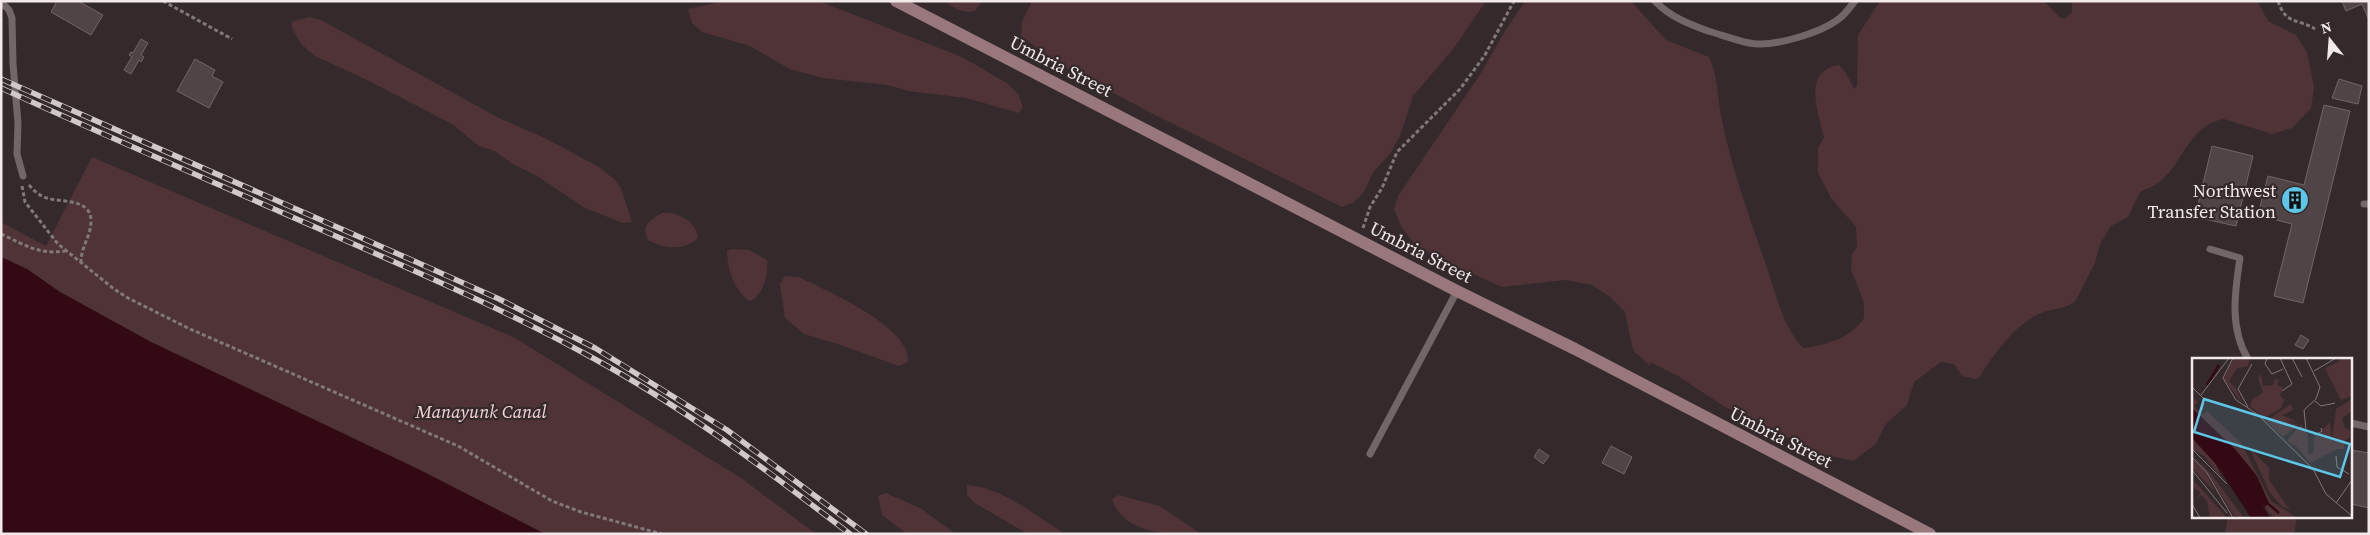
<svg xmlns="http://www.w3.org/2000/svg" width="2370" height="535" font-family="'Source Serif 4',serif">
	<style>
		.green { fill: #4f3336 }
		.water { fill: #330a13 }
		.building { fill: #504446; stroke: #726567 }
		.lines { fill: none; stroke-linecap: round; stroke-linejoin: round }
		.path { stroke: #817879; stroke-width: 3; stroke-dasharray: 4 2.5; stroke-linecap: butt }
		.service { stroke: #726667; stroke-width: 7 }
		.secondary { stroke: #98787c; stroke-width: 12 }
		.rail-casing { stroke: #d1c8c9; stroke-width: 5.5 }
		.rail { stroke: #352a2b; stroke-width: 4; stroke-dasharray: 11; stroke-linecap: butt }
		.labels { text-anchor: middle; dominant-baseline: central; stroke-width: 4.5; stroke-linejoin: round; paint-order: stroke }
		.street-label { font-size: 18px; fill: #f1e9ea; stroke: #352a2b }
		.poi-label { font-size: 18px; fill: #f1e9ea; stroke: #352a2b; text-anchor: end }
		.park-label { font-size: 18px; font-style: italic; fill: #f5d3d7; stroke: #352a2b }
		.inset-river { fill: none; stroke: #330a13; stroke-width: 2.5 }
		.inset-road { fill: none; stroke: #807677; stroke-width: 1 }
		.view { fill: #5cc7e8; fill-opacity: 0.15; stroke: #5cc7e8; stroke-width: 2.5 }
		.inset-edge { fill: none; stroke: #f1e9ea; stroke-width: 2.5 }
	</style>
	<rect width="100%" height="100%" fill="#352a2b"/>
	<path class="green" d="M724,1H819L962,57L1007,83L1018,94L1023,107L1019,113L966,98L909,91L888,85L823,78L790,69L750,46L702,32L692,23L688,9Z
		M944,1H982L975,11C963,14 954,8 944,1Z
		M1032,1H1486L1454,48L1413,96L1400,136L1390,154L1374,171L1364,192L1354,202L1342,207L1155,115L1057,63L1021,36L1022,22Z
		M1525,1H1631L1666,40L1709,57C1718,76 1717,95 1721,116C1731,167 1749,216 1766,265C1776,293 1782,326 1803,348C1826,345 1850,339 1864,318V303L1851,269L1852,254L1857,247L1856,227L1831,198L1818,173V148L1824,137C1818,113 1802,70 1839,65L1846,73L1854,89L1857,86L1858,35L1880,1H2042C2052,6 2055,16 2064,19L2072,13V1H2257L2268,21L2296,35L2307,52L2314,87L2311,108L2292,128L2272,134L2224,119C2188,125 2183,165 2158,183C2153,187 2145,189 2140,192L2128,217L2111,226L2100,244L2095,263L2076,300C2068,309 2055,308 2044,312C2018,321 1995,352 1981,375L1976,379L1962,376L1954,364L1941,362L1914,382L1907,405L1885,425L1876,444L1853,461L1822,454L1773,430L1725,407L1678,376L1650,362V366L1635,352L1632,346L1625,312L1609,296L1592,285L1566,280L1502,287L1440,259L1415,244L1402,228L1394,209L1398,196L1479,76L1504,33Z
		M309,17L321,20L499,118L545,138L599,167L615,180L621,188L632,222L623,223L585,208L537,176L511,163L495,151L479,146L452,124L365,79L315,56L301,44L292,28L291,22Z
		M92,157L515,338L741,478L816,534H545L420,470L151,342L60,292L27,269L1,257V222L46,246Z
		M662,213C677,211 697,222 698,238C684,251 664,249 648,240C640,226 651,219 662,213Z
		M731,249L749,250L767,260C769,273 763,297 749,301C733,288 728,271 727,251Z
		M785,276L799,277C825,290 912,327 908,362L899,366L838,344L804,334L785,318L780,284Z
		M967,485C1002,487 1036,516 1065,534H1028L973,502L967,495Z
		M886,493L920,508L956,534H907L882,515L878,496Z
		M1118,495L1160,506L1201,534C1168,534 1124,535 1112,499Z
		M2228,516H2297L2294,534H2225Z"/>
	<path class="water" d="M1,257L27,269L60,292L151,342L420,470L545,534H1Z"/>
	<path class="building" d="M57,1H78L103,15L91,35L51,12Z
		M2342,1H2369V20L2362,4L2346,11Z
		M141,39L148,43L141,55L144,57L141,62L139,60L131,74L124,70L132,57L129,55L131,52L133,53Z
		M195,59L215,70L212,76L223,82L209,108L177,91Z
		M2339,79L2362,86L2358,104L2332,98Z
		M2324,105L2350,111L2303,303L2274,296L2292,224L2258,215L2268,176L2304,185Z
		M2212,146L2253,156L2236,226L2195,217Z
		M2301,335L2309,340L2303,349L2295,345Z
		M1611,446L1632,457L1624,474L1602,463Z
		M1539,449L1549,456L1543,464L1534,457Z
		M2351,450L2369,453V508L2351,504Z"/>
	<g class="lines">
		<path class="path" d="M163,1L232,39
			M2278,1C2286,25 2297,18 2315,29
			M29,185C34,191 40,196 47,198C62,203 91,198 91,221C91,236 81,247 81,262
			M22,186L25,202L58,244L114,289L128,298L190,329L458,446L552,501L581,512L662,534
			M1363,228L1370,207L1382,188L1397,152L1460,89L1485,55L1514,1
			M1,234C25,245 39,255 65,251"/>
		<path class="service" d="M1655,1C1670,17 1689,24 1708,31C1722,35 1735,40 1749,43C1772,48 1821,33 1840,18C1846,13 1850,7 1855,1
			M1,2L9,10L12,18L13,64L18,123L17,154L23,176
			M2364,204H2369
			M2210,249L2240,258C2235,291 2229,328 2248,359
			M2351,423L2369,427
			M1370,454L1457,291"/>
		<path class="secondary" d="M896,1L1457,291L1575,349L1930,534"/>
		<g class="rail-casing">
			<path id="rail" d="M1,79L414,261L499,299L595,348L727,430L866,534
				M1,88C106,136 211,181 315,227C408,268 502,308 591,357C683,407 767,470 850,534"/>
		</g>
		<use href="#rail" class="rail"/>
	</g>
	<defs>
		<g id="building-disc" transform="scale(1.4375)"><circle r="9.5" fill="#5cc7e8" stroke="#352a2b"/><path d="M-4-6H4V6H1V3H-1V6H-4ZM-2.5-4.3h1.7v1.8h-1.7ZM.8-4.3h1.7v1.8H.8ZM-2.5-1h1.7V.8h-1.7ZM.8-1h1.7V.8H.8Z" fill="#111"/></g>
	</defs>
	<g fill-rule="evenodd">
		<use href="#building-disc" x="2295" y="200"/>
	</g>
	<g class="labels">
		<g class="street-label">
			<text transform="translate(1061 66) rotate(27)">Umbria Street</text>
			<text transform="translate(1421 252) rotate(27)">Umbria Street</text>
			<text transform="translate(1781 437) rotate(27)">Umbria Street</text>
		</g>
		<g class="poi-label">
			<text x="2276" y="190">Northwest<tspan x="2276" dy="21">Transfer Station</tspan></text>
		</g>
		<g class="park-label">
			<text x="481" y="411">Manayunk Canal</text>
		</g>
	</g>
	<g transform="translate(2192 358)">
		<rect width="160" height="160" fill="#352a2b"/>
		<path d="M42,0H58L56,8L45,10L37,23L44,30L50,45L32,21ZM147,0H160V38L149,42L133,10L146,4ZM69,15L71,28L81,27L83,21L87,22L85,27L91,30L88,37L92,42L89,50L72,60L58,48L60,42L71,34L66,21ZM0,39L6,44L2,48L10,57L15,53L49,85L79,143L105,160L82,159L76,154L64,131L59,110L0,50ZM160,41V53L150,60L152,69L159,74L157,80L151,84L153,91H145L118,105L105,89L95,83L109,66L116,77V96H121L122,80L138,64L140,81L144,51ZM99,46L101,52L90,57L108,65L93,62L106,67L91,79L74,63ZM0,80L23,105L31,122L12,98L0,91ZM57,89L77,110V122L98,152L90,148L78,135ZM0,96L19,116L52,160L42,158L18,119ZM0,100L14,115L23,134L0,110ZM0,122L6,127L35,160H18L15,143L9,137L5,142L8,134L0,129Z" fill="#4f3336"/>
		<path d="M0,50L43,91L65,118L77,145L73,149L70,146L78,160H59L23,105L0,80Z" fill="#330a13"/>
		<path class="inset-river" d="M15,27L27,7M74,144L87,155"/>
		<path class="inset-road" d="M41,0L31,20L44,42L65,56L121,111L134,136L160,158M75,0L73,6L80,16L91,11M88,0L100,26L90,33M100,0L110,19M114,0L128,29L124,41L112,52L114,72L124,77L130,73L129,70M122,13L144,0M0,29L12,41L10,52M9,37L37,0M123,43L129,48L143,45M56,49L46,31L60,6M0,91L35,126M144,98L145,109L157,116M0,99L15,115L41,160M0,112L35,155M144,145L160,122M0,146L8,160"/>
		<path class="view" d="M12,41L158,86L148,119L2,74Z"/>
		<rect width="160" height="160" class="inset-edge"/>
	</g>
	<rect width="2370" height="535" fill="none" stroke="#f1e9ea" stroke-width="5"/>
	<g transform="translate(2330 40) rotate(343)" stroke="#352a2b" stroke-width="4" paint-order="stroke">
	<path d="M0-4L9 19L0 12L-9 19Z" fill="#f1e9ea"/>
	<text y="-8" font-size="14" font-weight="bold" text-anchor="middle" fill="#f1e9ea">N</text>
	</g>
</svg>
